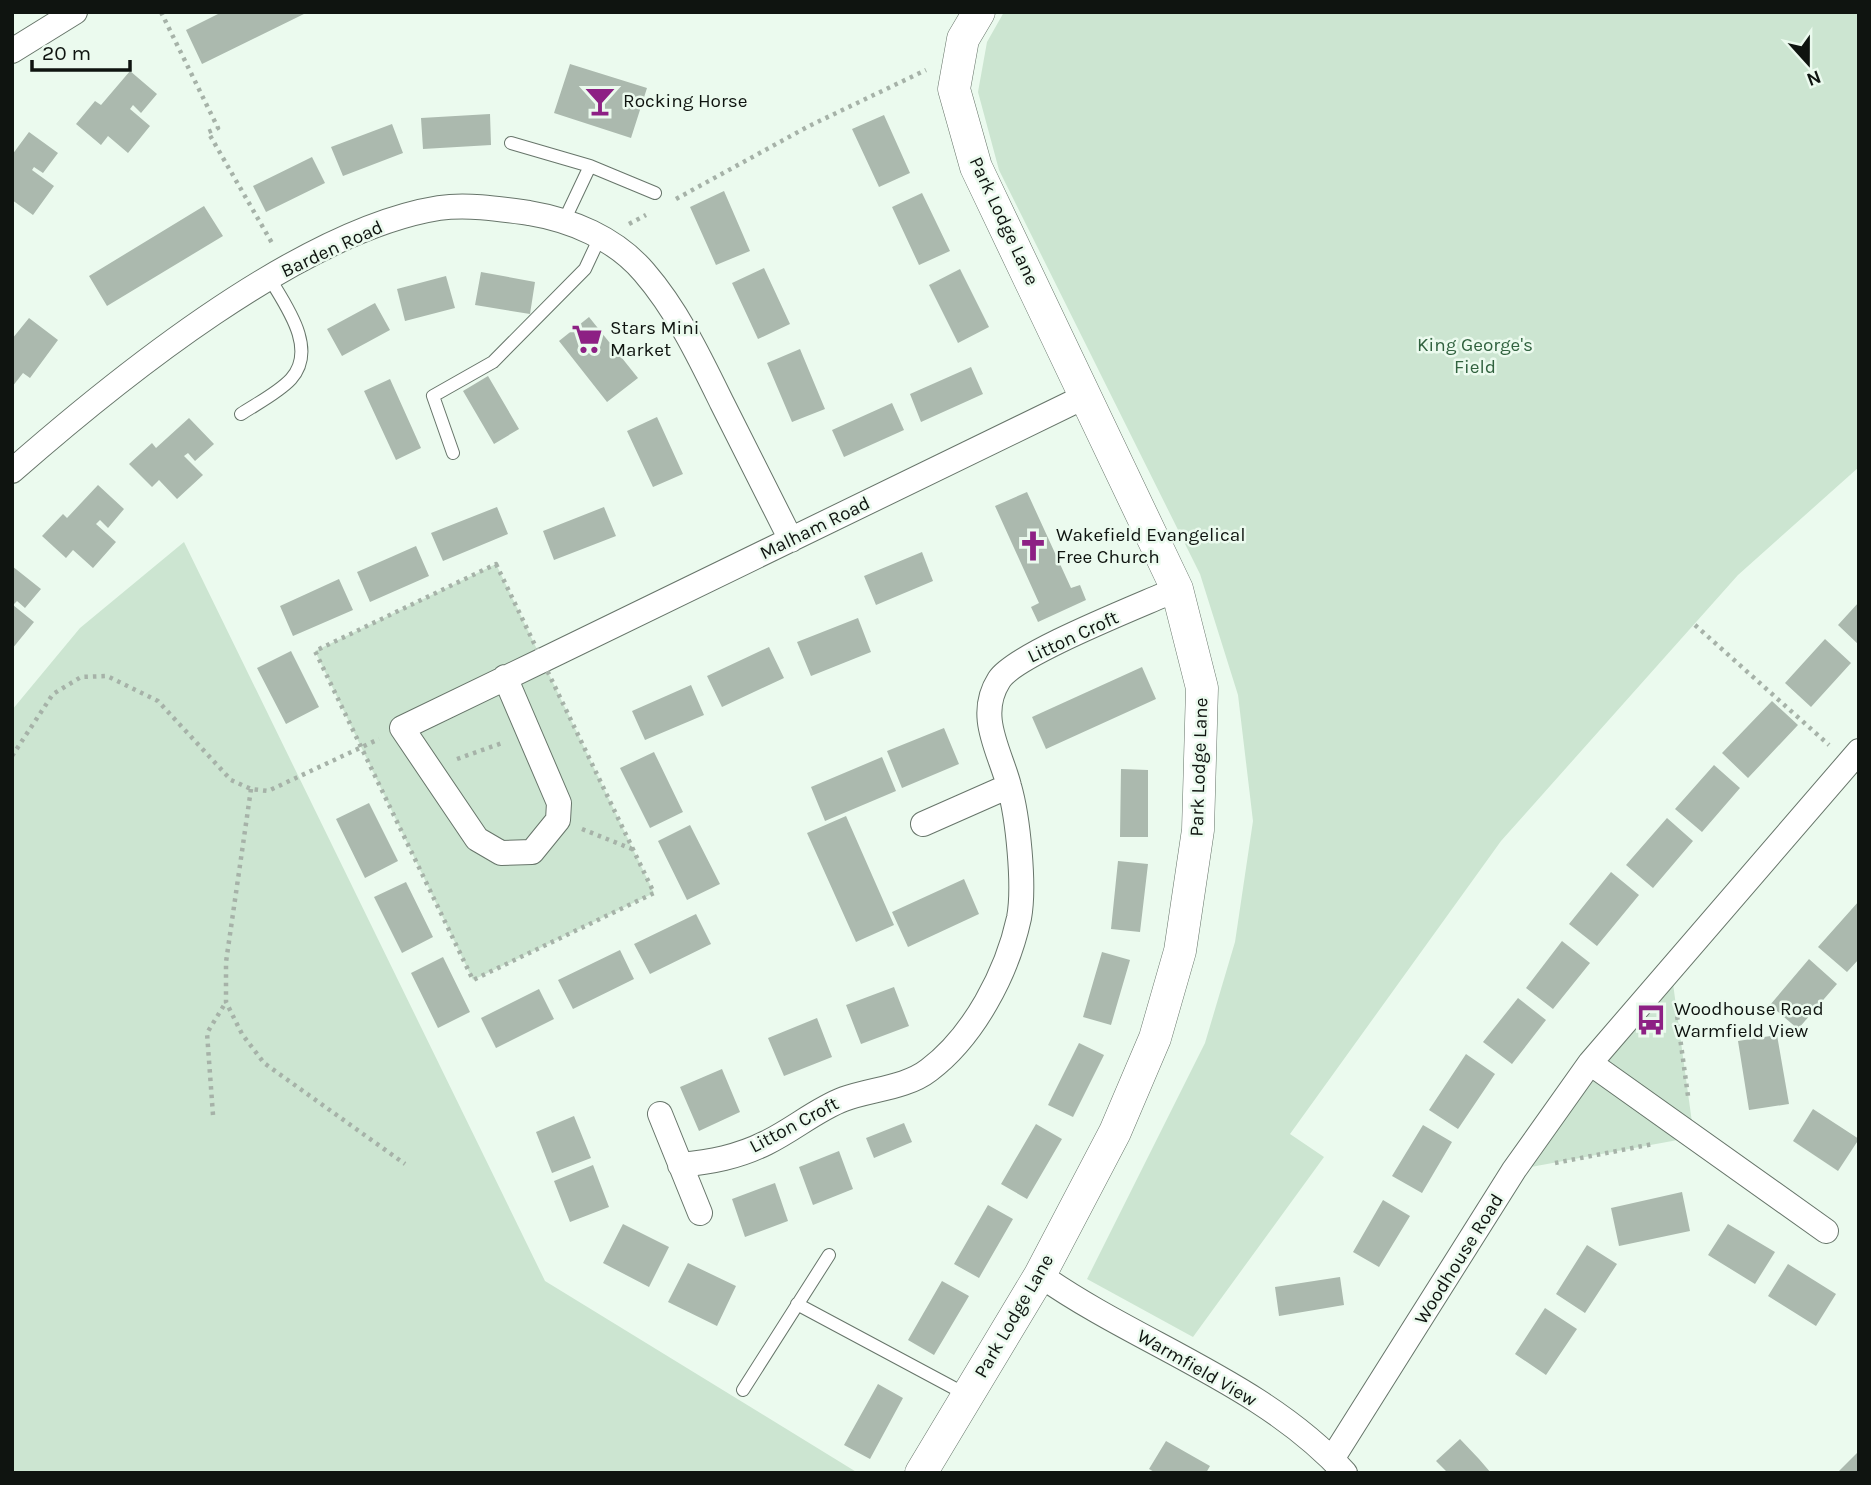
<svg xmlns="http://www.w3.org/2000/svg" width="1871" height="1485" font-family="Karla,sans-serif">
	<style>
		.green { fill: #cce5d1 }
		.building { fill: #abb9ae }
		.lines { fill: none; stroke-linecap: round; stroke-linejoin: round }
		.service-casing { stroke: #67756a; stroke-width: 14 }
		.minor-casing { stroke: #67756a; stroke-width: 26 }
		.tertiary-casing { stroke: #67756a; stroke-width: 33 }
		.path { stroke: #a6b2a8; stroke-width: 4.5; stroke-dasharray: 3.5 5; stroke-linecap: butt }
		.service { stroke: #fff; stroke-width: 12 }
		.minor { stroke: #fff; stroke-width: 24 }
		.tertiary { stroke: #fff; stroke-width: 32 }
		.labels { text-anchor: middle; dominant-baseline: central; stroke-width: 5; stroke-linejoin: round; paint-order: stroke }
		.poi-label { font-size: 19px; fill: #0f1410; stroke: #ebfaee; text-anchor: start }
		.street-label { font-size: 19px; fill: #0f1410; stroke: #ebfaee }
		.park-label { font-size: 19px; fill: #31623f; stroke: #ebfaee }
	</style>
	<rect width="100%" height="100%" fill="#ebfaee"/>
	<path class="green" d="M1004,12H1859V467L1738,575L1501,841L1290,1134L1324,1157L1193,1337L1087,1279L1205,1043L1235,942L1253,821L1238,695L1200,574L999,170L978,92L987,42Z
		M184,542L545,1281L858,1473H12V710L80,628Z
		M496,564L654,893L473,980L315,651Z
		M1671,969L1694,1137L1514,1170Z"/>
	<path class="building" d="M222,12H308L202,64L186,30Z
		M570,64L647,88L631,138L554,113Z
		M130,71L157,94L141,113L133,105L130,109L150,126L128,153L108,136L101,145L76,124L95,101L101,105Z
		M490,114L491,145L423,149L421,118Z
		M884,115L910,173L879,187L852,129Z
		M392,124L403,153L343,176L331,147Z
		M29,132L58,153L43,173L34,167L32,170L54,186L33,215L12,200V155Z
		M312,157L325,183L266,212L253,186Z
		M724,191L750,251L716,265L690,207Z
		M922,193L950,251L919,265L892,207Z
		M204,206L223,236L107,306L89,276Z
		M764,268L790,324L758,339L732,283Z
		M960,269L989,327L958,343L929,285Z
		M481,272L535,282L530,314L475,305Z
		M446,276L455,308L405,321L397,289Z
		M375,303L390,330L342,356L327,329Z
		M589,317L638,378L607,402L559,341Z
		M29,318L58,340L30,378L23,373L12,387V339Z
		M800,349L825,409L792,422L767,363Z
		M971,367L983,394L921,422L910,394Z
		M488,376L519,429L494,444L463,391Z
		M390,379L421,448L396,460L364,391Z
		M892,403L904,430L844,457L832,430Z
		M657,417L683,474L653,487L627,431Z
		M189,418L214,444L195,461L188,453L184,456L203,475L177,499L159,480L152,487L129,464L152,443L156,448Z
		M98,485L124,509L108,528L100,520L96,524L116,542L93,568L73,550L66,558L42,536L63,514L67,518Z
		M1027,492L1071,588L1080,585L1086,600L1038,622L1031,607L1039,603L995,506Z
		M497,507L508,534L443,561L431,533Z
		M604,507L616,536L554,560L543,531Z
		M416,546L429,576L370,602L357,572Z
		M922,552L933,581L876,605L864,576Z
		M12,566L41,589L25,608L17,601L13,605L34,622L12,649Z
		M339,579L353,610L293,636L280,606Z
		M1859,602V645L1838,625Z
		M858,618L871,652L811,676L797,642Z
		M1825,639L1851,663L1811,707L1785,683Z
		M769,647L784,678L722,707L707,676Z
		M291,651L319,707L286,724L257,668Z
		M1142,667L1156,699L1046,749L1032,717Z
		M691,685L704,715L645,740L632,711Z
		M1772,701L1798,725L1748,778L1722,753Z
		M944,728L959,764L902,788L887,751Z
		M654,752L683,812L650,828L620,768Z
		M882,757L896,791L825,821L811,787Z
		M1714,765L1740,788L1702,832L1675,809Z
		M1121,769L1148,770V837H1120Z
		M369,803L398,861L365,878L336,819Z
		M846,816L894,925L856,942L807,833Z
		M1667,818L1693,841L1653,888L1626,865Z
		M690,825L720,884L687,900L658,841Z
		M1118,861L1148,864L1140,932L1111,929Z
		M1611,872L1639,895L1597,946L1569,924Z
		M964,879L979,914L908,947L892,912Z
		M406,882L433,937L402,953L374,897Z
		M1859,901V959L1847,972L1818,947Z
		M696,914L711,944L650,974L634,944Z
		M1562,941L1590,963L1553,1009L1526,988Z
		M620,950L634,979L573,1009L558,980Z
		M1102,952L1130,960L1111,1025L1083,1017Z
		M443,957L470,1012L438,1028L411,973Z
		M1809,959L1837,984L1798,1029L1770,1005Z
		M894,987L909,1026L861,1044L846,1005Z
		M539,989L554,1019L496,1048L481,1018Z
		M1518,998L1546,1020L1512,1064L1483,1042Z
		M817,1018L832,1057L784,1076L768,1038Z
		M1777,1035L1789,1104L1749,1110L1738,1041Z
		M1079,1043L1104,1055L1073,1117L1048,1105Z
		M1466,1054L1495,1074L1458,1129L1429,1110Z
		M722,1069L740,1112L699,1131L680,1087Z
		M1813,1109L1859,1139L1838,1171L1793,1141Z
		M574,1116L591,1158L552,1173L536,1132Z
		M904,1123L912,1142L874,1158L866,1138Z
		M1036,1124L1062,1139L1027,1199L1001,1184Z
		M1423,1125L1452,1142L1422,1193L1392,1176Z
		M839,1151L853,1189L813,1205L799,1167Z
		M593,1165L609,1207L570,1222L554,1181Z
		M775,1183L788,1221L745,1237L732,1199Z
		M1682,1192L1690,1231L1619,1246L1611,1208Z
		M1383,1200L1410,1216L1379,1267L1353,1252Z
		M988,1205L1013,1219L979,1278L954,1264Z
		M623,1224L669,1247L649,1287L603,1263Z
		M1728,1224L1775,1252L1755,1284L1708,1255Z
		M1587,1245L1617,1264L1585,1313L1556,1294Z
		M688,1263L736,1286L717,1326L668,1302Z
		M1788,1264L1836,1294L1816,1326L1768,1296Z
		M1340,1277L1344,1305L1279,1316L1275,1287Z
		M942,1281L969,1296L934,1355L908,1340Z
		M1545,1308L1577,1329L1546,1375L1515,1354Z
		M878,1384L903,1398L870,1459L844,1445Z
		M1460,1439L1479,1459L1491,1473H1448L1436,1461Z
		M1166,1441L1210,1466L1206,1473H1156L1149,1469Z
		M1859,1451V1473H1837Z"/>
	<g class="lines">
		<g class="service-casing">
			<path id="service" d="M511,143L590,166L655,193
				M564,221L590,166
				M241,414C256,404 278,393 291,379C318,349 286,306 270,279
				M453,453L433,396L493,362L585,269L600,237
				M797,1304L967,1395
				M743,1390L829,1255"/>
		</g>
		<g class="minor-casing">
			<path id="minor" d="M12,51L75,12
				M12,471C117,379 301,230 439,208C468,204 500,209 529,213C571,220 615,238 644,272C677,310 700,358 722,403C745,448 768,494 791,540
				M505,677L559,803L558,820L532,852L501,853L477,839L402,728L543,660L1086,396
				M923,824L1009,786
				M1590,1063L1826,1231
				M660,1114L700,1213
				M680,1165C711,1162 738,1157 766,1143C793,1130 817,1109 844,1099C871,1089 906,1088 929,1070C974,1036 1007,973 1019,918C1025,886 1018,817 1009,786C1000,751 976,716 999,680C1015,654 1142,605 1177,589
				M1040,1275C1138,1344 1263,1383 1345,1473
				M1332,1459L1514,1170L1590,1063L1859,751"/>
		</g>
		<g class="tertiary-casing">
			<path id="tertiary" d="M921,1473L1040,1275L1115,1132L1155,1038L1180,951L1198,830L1202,688L1177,589L976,167L954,89L963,39L979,12"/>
		</g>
		<path class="path" d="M161,12L218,128L208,132L272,243
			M676,199L809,126L926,70
			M629,224L646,215
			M496,564L654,893L473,980L315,651Z
			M1695,625L1829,745
			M12,756L53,694L81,677L107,676L158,701L231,780L251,789L268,791L379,739
			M457,759L502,743
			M251,789L226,962V1002L242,1034L264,1063L405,1164
			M582,829L632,849
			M1676,1008L1688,1096
			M213,1115L207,1033L226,1002
			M1555,1163L1653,1144"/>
		<use href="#service" class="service"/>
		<use href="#minor" class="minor"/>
		<use href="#tertiary" class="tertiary"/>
	</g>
	<defs>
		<g id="bar-bare" transform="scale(2.415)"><path d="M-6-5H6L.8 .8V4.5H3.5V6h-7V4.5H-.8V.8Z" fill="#8d2084" stroke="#ebfaee" stroke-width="2.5" paint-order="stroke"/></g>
		<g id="supermarket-bare" transform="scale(2.415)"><path d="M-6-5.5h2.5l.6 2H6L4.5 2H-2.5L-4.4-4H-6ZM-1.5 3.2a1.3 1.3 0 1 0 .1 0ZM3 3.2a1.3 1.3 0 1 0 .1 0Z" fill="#8d2084" stroke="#ebfaee" stroke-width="2.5" paint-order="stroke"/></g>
		<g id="church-bare" transform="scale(2.415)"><path d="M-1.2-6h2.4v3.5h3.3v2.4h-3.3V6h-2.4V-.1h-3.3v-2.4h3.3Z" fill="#8d2084" stroke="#ebfaee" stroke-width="2.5" paint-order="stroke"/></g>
		<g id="bus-bare" transform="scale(2.415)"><path d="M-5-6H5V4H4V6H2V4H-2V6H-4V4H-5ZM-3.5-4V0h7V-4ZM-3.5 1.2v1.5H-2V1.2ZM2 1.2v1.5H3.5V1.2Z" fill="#8d2084" stroke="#ebfaee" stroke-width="2.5" paint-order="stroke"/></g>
	</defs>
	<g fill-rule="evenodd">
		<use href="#bar-bare" x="600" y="101"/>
		<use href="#supermarket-bare" x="587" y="339"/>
		<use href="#church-bare" x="1033" y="546"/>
		<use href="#bus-bare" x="1651" y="1020"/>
	</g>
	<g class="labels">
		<g class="poi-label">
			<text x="623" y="101">Rocking Horse</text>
			<text x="610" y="328">Stars Mini<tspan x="610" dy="22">Market</tspan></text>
			<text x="1056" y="535">Wakefield Evangelical<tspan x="1056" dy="22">Free Church</tspan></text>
			<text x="1674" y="1009">Woodhouse Road<tspan x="1674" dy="22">Warmfield View</tspan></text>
		</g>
		<g class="street-label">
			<text transform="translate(1004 221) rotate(65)">Park Lodge Lane</text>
			<text transform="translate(332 249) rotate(-25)">Barden Road</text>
			<text transform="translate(815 528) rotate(-26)">Malham Road</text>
			<text transform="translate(1073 637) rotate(-25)">Litton Croft</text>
			<text transform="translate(1199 767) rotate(-88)">Park Lodge Lane</text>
			<text transform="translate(794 1125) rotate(-28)">Litton Croft</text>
			<text transform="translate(1459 1259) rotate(-58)">Woodhouse Road</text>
			<text transform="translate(1014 1316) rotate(-60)">Park Lodge Lane</text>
			<text transform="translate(1197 1368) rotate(30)">Warmfield View</text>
		</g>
		<g class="park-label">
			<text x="1475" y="345">King George's<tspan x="1475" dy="22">Field</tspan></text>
		</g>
	</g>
	<rect width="1871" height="1485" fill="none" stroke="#0f1410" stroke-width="28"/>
	<g transform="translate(1808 63) rotate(159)" stroke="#ebfaee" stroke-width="5" paint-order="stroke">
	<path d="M0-5L12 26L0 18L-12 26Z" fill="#0f1410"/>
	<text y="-10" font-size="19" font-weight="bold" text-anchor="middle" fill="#0f1410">N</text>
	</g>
	<path d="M32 60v10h98v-10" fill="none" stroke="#0f1410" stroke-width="3.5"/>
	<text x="42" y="60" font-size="21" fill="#0f1410" stroke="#ebfaee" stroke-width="5" paint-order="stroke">20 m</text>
</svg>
